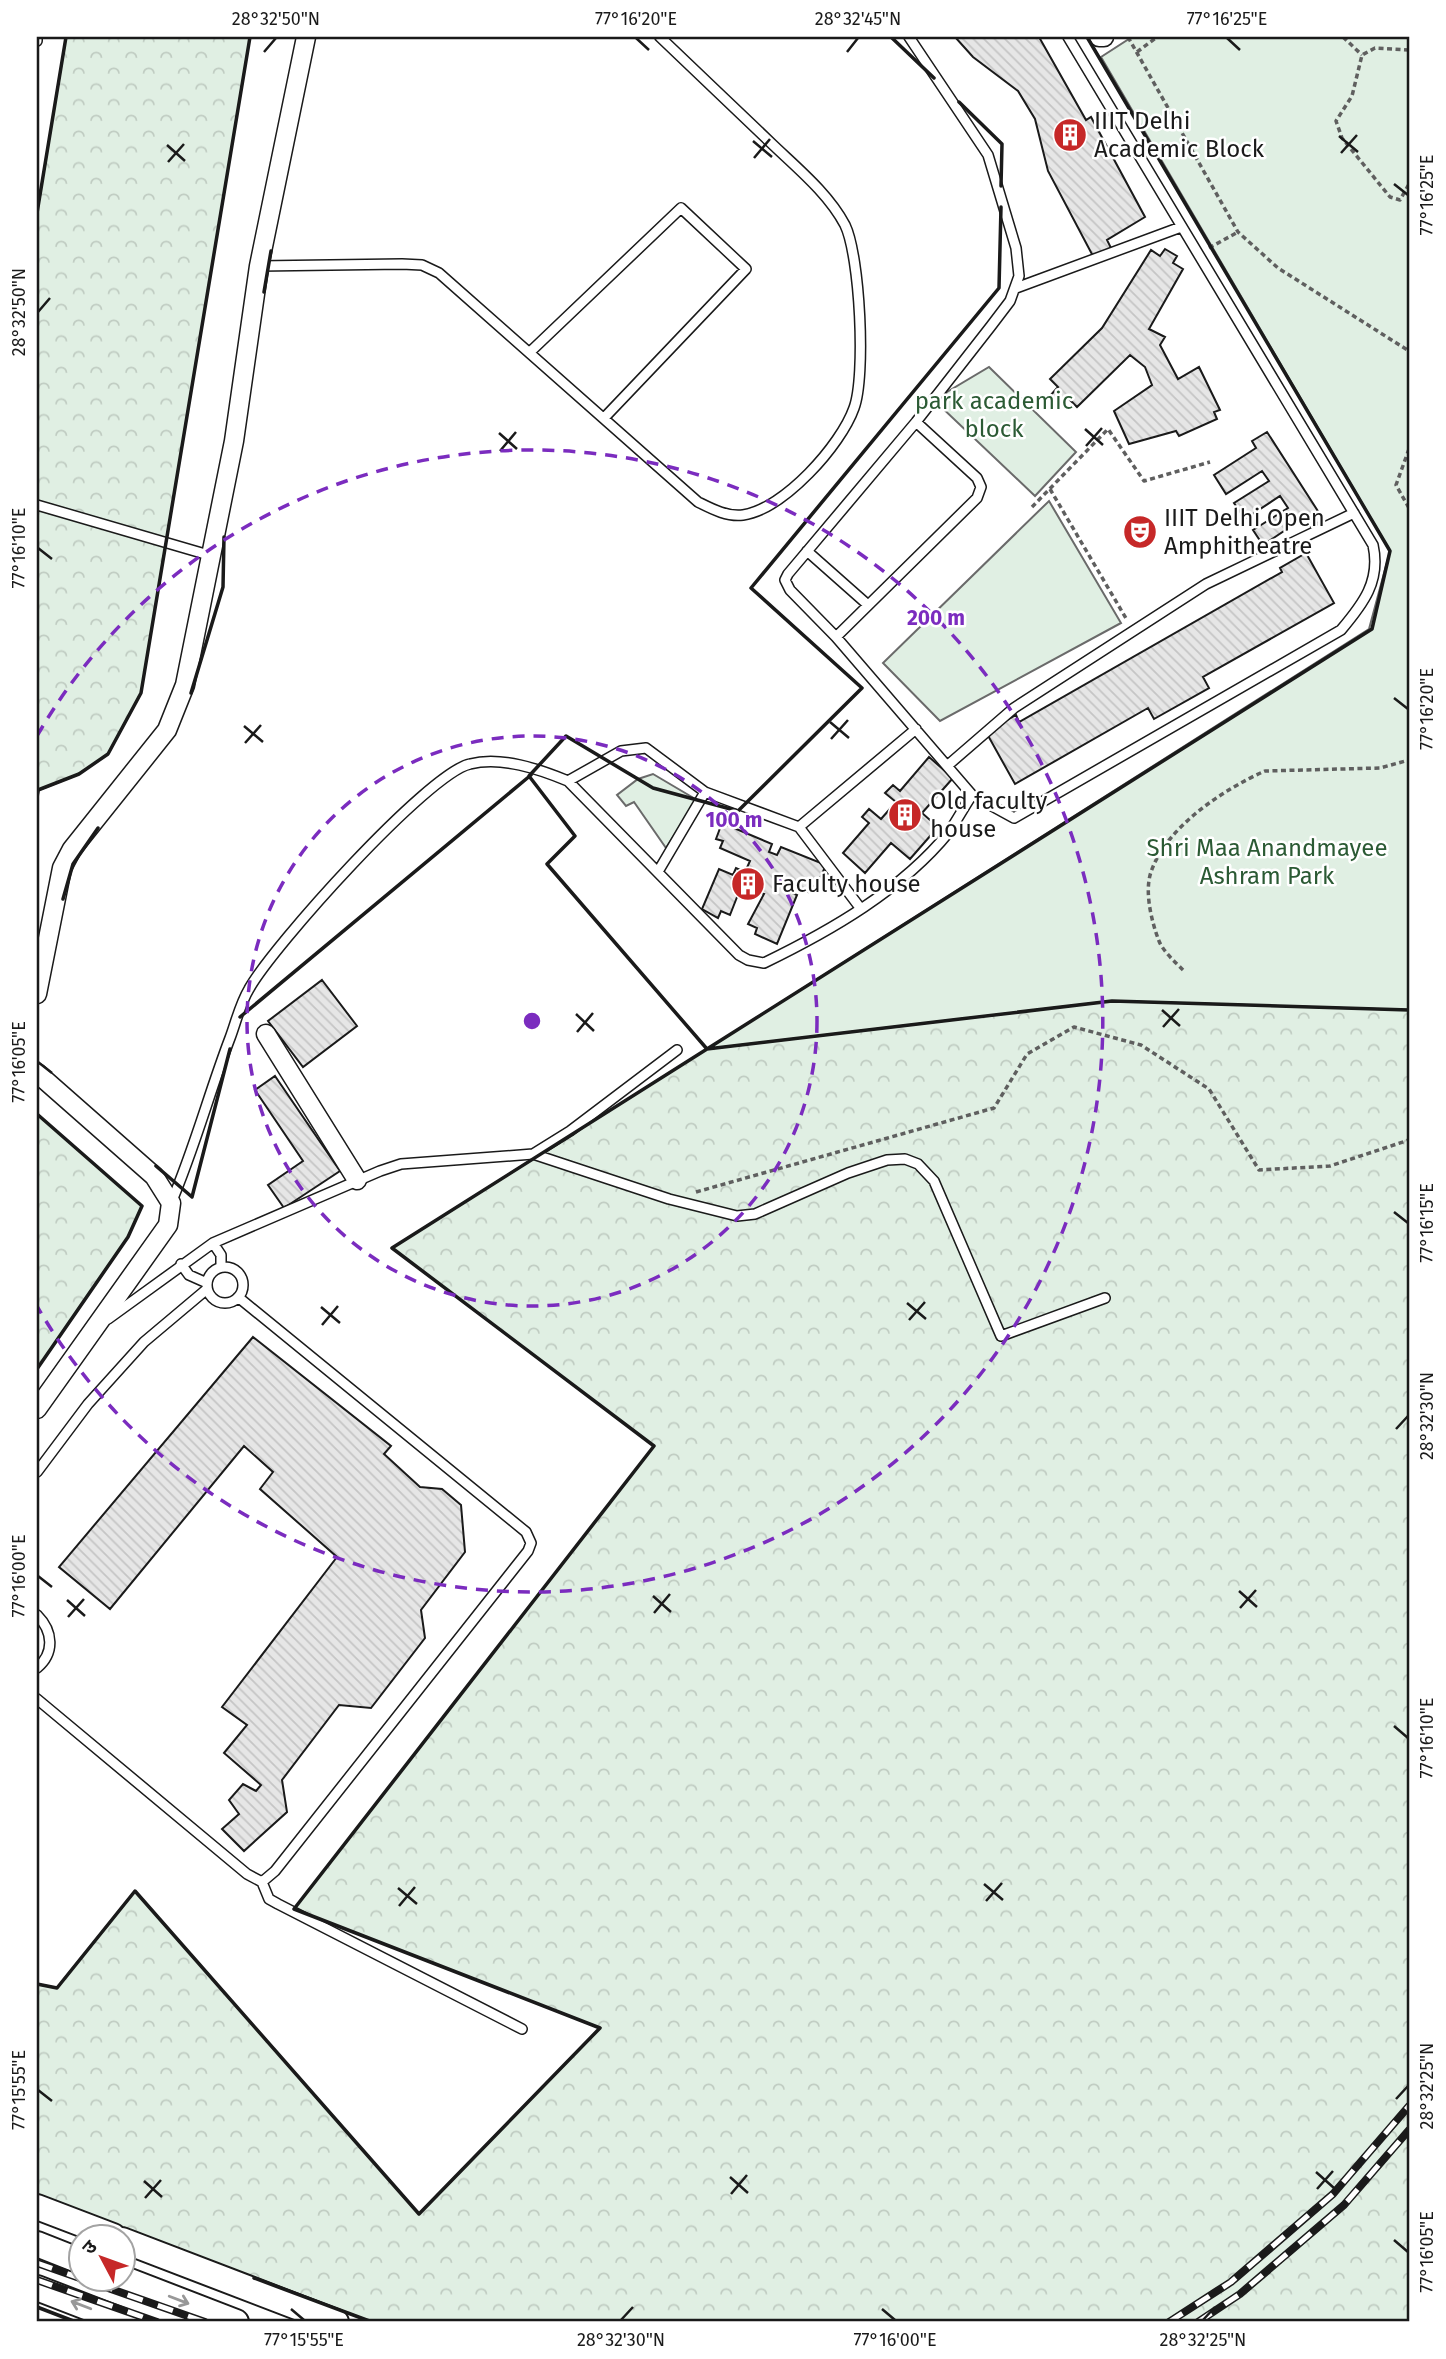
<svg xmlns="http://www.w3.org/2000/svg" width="1446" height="2359" font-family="'Fira Sans','Noto Sans Devanagari',sans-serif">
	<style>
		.green { fill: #e0efe3; stroke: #6a6a6a; stroke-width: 2 }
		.forest { fill: url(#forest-crowns); stroke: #6a6a6a; stroke-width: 2 }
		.building { fill: url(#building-back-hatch); stroke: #1a1a1a; stroke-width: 2 }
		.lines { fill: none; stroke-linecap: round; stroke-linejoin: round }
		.lane-casing { stroke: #1a1a1a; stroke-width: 12 }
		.street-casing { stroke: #1a1a1a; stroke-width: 21 }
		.secondary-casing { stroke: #1a1a1a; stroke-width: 28 }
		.path { stroke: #5f5f5f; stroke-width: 3.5; stroke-dasharray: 5 3.5; stroke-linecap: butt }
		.lane { stroke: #fff; stroke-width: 9 }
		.street { stroke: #fff; stroke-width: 18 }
		.secondary { stroke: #fff; stroke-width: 24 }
		.rail-casing { stroke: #1a1a1a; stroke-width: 8 }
		.rail { stroke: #fff; stroke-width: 5; stroke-dasharray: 16; stroke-linecap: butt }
		.wall { stroke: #1a1a1a; stroke-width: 3.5 }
		.oneway { stroke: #989898 }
		.ticks { fill: none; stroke: #1a1a1a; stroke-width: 2.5 }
		.ring { fill: none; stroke: #7b2cbf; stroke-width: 3.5; stroke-dasharray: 12 9 }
		.labels { text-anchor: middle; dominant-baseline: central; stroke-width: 5; stroke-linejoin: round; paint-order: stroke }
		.poi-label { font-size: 24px; fill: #1a1a1a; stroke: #fff; text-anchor: start }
		.park-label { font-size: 24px; fill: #2b5a34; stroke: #fff }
		.centre { fill: #7b2cbf; stroke: #fff; stroke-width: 3.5 }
		.ring-label { font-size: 21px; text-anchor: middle; font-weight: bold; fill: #7b2cbf; stroke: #fff; stroke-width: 5; stroke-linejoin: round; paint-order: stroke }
		.neatline { fill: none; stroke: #1a1a1a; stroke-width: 2.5 }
		.ticks-label { font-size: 18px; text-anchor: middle; fill: #1a1a1a }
	</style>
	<defs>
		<pattern id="forest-crowns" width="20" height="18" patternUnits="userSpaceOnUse" patternTransform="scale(1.75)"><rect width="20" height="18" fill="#e0efe3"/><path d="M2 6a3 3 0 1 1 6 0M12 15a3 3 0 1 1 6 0" fill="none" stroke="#c0ccc2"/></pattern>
		<pattern id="building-back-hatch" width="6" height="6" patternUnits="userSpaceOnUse" patternTransform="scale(1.75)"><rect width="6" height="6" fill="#e6e6e6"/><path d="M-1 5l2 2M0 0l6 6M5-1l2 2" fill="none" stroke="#c5c5c5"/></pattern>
	</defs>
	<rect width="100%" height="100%" fill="#fff"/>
	<path class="green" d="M1132,37H1409V1010L1112,1001L707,1049L1369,629L1390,551L1101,57Z
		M989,367L1076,452L1035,496L937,403L947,392Z
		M1049,501L1121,623L940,721L883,663Z
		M653,774L697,800L666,848L634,802L626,806L617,795L638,779Z"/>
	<path class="forest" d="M66,37H250L141,693L108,754L79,774L39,790L37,798V213Z
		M1112,1001L1409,1010V2322H372L37,2195V1984L57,1988L135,1891L419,2214L600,2028L294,1909L654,1446L392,1248L707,1049Z
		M37,1114L142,1206L128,1237L37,1369Z"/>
	<path class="building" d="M955,37H1039L1086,120L1091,117L1145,217L1107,240L1111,248L1094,258L1048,171L1035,119L1018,91L973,57Z
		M1165,249L1177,256L1173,263L1183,269L1149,329L1165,337L1160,345L1178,379L1199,367L1220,410L1214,412L1217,419L1179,436L1176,431L1129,444L1114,411L1152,385L1145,367L1130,355L1077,407L1066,396L1057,405L1049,397L1058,387L1050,379L1102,328L1151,250L1160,256Z
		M1267,432L1323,519L1311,527L1305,517L1263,545L1253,530L1288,508L1280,496L1245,519L1234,503L1269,481L1262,471L1226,494L1214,475L1256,448L1252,441Z
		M1306,553L1334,603L1203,677L1209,688L1154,719L1148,708L1015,784L986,732L1016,715L1019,722L1282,572L1280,568Z
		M929,757L953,778L922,813L938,827L910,859L891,843L865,873L843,853L869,823L862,817L869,809L881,819L896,802L885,793L893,785L900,791Z
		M722,823L772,844L769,852L777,855L781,847L826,865L816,887L811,885L808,892L782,881L781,883L789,886L787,891L797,895L777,944L755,934L757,928L748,924L764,894L760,893L763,886L759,885L753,898L739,892L730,915L721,911L718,918L702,909L719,869L733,875L736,868L745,872L750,861L720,848L723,841L716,839Z
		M322,980L357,1026L303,1067L268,1021Z
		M275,1076L340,1171L284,1208L268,1185L303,1161L255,1090Z
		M253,1337L391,1446L384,1454L420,1487L442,1489L461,1505L465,1552L421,1610L425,1638L371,1708L339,1705L282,1780L287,1812L244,1851L222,1829L239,1814L229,1800L243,1784L256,1791L261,1785L224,1753L247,1725L222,1707L337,1557L260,1489L273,1472L244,1446L110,1609L59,1567Z"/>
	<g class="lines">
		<g class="lane-casing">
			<path id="lane" d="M909,37L988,155L1016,248L1019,276L1010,301L991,326L916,422L788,574L785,580L790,590L836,637L972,795
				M37,41V37
				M259,266L402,264L422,265L439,273L698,502C712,509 727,517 743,515C784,509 841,445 854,408C866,376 860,256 845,225C828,193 797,168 771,143C734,108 697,72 660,37
				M1016,288L1181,227
				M530,352L681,208L746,269L604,418
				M37,505L212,556
				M807,551L868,605
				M836,637L977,498L981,487L977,478L916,422
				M947,766L1014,708L1206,584L1354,513
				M568,781L621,751L646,748L705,792L799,827L916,729
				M799,827L861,909
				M659,870L705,792
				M533,1154L570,1131L677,1050
				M171,1203C194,1150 209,1093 230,1038C236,1022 240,1004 249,989C272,947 428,773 470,764C501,756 539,769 568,781L739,955L748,960L764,963C830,931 902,890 949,832C957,820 964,807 972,795L1014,818L1341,630C1363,604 1381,581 1373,545L1068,37
				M213,1243L221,1255V1267
				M181,1264L189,1275L207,1283
				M207 1285a18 18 0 1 1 36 0a18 18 0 1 1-36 0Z
				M108,1319L213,1243L380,1171L401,1164L533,1154L669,1199L737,1216L755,1214L848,1173L887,1160L905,1159L918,1164L934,1181L1001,1336L1105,1298
				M37,1472L88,1404L144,1342L207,1289
				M37,1615C53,1631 55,1653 37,1668
				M37,1699L247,1874L262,1882L275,1871L528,1551L531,1543L526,1532L238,1297
				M262,1882L269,1899L278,1904L522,2029"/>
		</g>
		<g class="street-casing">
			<path id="street" d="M1099,37H1104
				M37,994L62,868L72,849L167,730L185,685L234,441L259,266L306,37
				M266,1034L357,1180
				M37,1073L154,1176L171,1203L168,1225L37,1409"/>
		</g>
		<g class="secondary-casing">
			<path id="secondary" d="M37,2207L113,2236
				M122,2240L336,2322
				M37,2244L80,2261
				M122,2278L236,2322
				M37,2288L125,2322"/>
		</g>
		<path class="path" d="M1128,37L1238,232L1278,268L1409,351
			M1343,37L1362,55
			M1409,50L1375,48L1362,55L1352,96L1336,121L1342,138L1390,197L1400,200L1409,184
			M1137,52L1157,37
			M1209,248L1238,232
			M1409,449L1396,485L1409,508
			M1050,489L1127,620
			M1032,507L1108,429L1144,481L1210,462
			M1183,970C1175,962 1163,951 1159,941C1152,923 1144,892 1151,872C1166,827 1224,789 1265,771L1380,768L1409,760
			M696,1192L994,1108L1027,1054L1074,1027L1141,1045L1209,1089L1259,1170L1330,1166L1409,1140"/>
		<use href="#lane" class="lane"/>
		<use href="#street" class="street"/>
		<use href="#secondary" class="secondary"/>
		<g class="rail-casing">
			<path id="rail" d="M37,2263L205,2322
				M37,2280L157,2322
				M1169,2322L1231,2282L1333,2194L1409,2106
				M1198,2322L1240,2294L1344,2205L1409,2130"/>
		</g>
		<use href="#rail" class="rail"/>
		<path class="wall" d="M891,37L934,78
			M959,102L1002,144L1001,186
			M1001,207L999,288L751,588L862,688L738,811L653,788L566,736L529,776L575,836L547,864L707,1049L1372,629L1390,551L1087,37
			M37,213L66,37
			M264,292L271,251
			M191,693L223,587L224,537
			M37,798L38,790L79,774L108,754L141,693L250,37
			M63,899L73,864L98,828
			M240,1017L531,775
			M37,1114L142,1206L128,1237L37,1369
			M156,1166L192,1197L230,1049
			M37,1984L57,1988L135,1891L419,2214L600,2028L294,1909L654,1446L392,1248L707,1049L1112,1001L1409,1010
			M254,2278L372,2322
			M37,2307L76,2322"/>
	</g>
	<defs><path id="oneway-shaft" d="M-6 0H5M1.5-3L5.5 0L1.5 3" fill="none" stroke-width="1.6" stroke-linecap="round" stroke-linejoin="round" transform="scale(1.75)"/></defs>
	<g class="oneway">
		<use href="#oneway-shaft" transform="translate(179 2300) rotate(21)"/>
		<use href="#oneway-shaft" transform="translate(81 2305) rotate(-159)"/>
	</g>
	<path class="ticks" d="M636,38L649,50M1227,38L1240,50M264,52L276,38M847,52L858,38M1339,136L1358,152M753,141L772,157M167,145L185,161M1341,153L1357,135M754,158L770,139M168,162L184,144M1394,184L1408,195M38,312L50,298M1085,429L1103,445M499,433L517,449M1086,446L1102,428M500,451L516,432M38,548L52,559M1394,698L1408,709M830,722L849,738M244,726L263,742M831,739L848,720M245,743L261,725M1162,1010L1180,1026M576,1014L594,1031M1163,1027L1179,1009M577,1032L593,1013M38,1062L52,1073M1394,1212L1408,1223M907,1303L926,1319M321,1307L340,1323M909,1320L925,1302M322,1325L338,1306M1396,1429L1408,1416M38,1576L52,1587M1239,1591L1257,1607M653,1596L671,1612M67,1600L85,1616M1240,1608L1256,1590M654,1613L670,1594M68,1617L84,1599M1394,1726L1408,1738M984,1884L1003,1900M398,1888L417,1904M986,1901L1002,1883M399,1906L415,1887M38,2090L52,2101M1396,2099L1408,2086M1316,2172L1334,2188M730,2177L748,2193M144,2181L162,2197M1317,2189L1333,2171M731,2194L747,2175M145,2198L161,2180M1394,2240L1408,2252M291,2309L304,2320M882,2309L895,2320M621,2320L633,2307M1203,2320L1215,2307"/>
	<g class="ring">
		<circle cx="532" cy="1021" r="285"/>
		<path d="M37 736A571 571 0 1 1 37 1306"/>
	</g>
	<defs>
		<g id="building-disc" transform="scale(1.75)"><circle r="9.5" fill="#c62828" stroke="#fff"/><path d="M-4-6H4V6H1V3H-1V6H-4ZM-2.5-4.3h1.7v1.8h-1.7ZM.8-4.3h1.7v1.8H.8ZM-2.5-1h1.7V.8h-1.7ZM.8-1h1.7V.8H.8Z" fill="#fff"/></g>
		<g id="theatre-disc" transform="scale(1.75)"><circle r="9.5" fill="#c62828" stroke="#fff"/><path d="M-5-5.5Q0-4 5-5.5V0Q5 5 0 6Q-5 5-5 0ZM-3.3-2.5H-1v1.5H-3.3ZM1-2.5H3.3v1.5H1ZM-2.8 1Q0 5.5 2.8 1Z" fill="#fff"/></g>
	</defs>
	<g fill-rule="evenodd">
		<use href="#building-disc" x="1070" y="135"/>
		<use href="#theatre-disc" x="1140" y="532"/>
		<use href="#building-disc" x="905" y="815"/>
		<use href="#building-disc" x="748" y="884"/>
	</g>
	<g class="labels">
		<g class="poi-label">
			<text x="1094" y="121">IIIT Delhi<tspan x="1094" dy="28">Academic Block</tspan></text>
			<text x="1164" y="518">IIIT Delhi Open<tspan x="1164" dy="28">Amphitheatre</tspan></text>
			<text x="930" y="801">Old faculty<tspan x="930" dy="28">house</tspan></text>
			<text x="772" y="884">Faculty house</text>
		</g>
		<g class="park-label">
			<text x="994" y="401">park academic<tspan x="994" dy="28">block</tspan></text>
			<text x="1267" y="848">Shri Maa Anandmayee<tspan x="1267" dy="28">Ashram Park</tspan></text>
		</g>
	</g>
	<circle cx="532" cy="1021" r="10" class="centre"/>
	<g class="ring-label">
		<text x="936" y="625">200 m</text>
		<text x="734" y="827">100 m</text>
	</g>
	<rect width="1446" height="2359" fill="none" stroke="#ffffff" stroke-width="77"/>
	<g transform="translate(102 2258) rotate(311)"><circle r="33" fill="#ffffff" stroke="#a3a3a3" stroke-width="2"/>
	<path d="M0-5L12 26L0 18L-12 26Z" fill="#c62828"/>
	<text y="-10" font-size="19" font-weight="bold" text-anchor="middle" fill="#1a1a1a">उ</text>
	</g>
	<rect x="38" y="38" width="1370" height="2282" class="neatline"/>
	<g class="ticks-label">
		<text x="276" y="25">28°32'50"N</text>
		<text x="636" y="25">77°16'20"E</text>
		<text x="858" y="25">28°32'45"N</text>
		<text x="1227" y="25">77°16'25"E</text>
		<text transform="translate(1427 195) rotate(-90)" y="6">77°16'25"E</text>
		<text transform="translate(19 312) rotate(-90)" y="6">28°32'50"N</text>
		<text transform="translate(19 548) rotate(-90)" y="6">77°16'10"E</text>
		<text transform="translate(1427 709) rotate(-90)" y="6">77°16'20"E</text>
		<text transform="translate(19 1062) rotate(-90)" y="6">77°16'05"E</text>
		<text transform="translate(1427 1223) rotate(-90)" y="6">77°16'15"E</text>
		<text transform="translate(1427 1416) rotate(-90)" y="6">28°32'30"N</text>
		<text transform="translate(19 1576) rotate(-90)" y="6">77°16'00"E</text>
		<text transform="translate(1427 1738) rotate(-90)" y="6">77°16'10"E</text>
		<text transform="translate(1427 2086) rotate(-90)" y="6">28°32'25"N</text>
		<text transform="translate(19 2090) rotate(-90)" y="6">77°15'55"E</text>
		<text transform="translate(1427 2252) rotate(-90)" y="6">77°16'05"E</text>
		<text x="304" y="2346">77°15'55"E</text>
		<text x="621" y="2346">28°32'30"N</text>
		<text x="895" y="2346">77°16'00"E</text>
		<text x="1203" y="2346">28°32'25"N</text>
	</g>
</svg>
